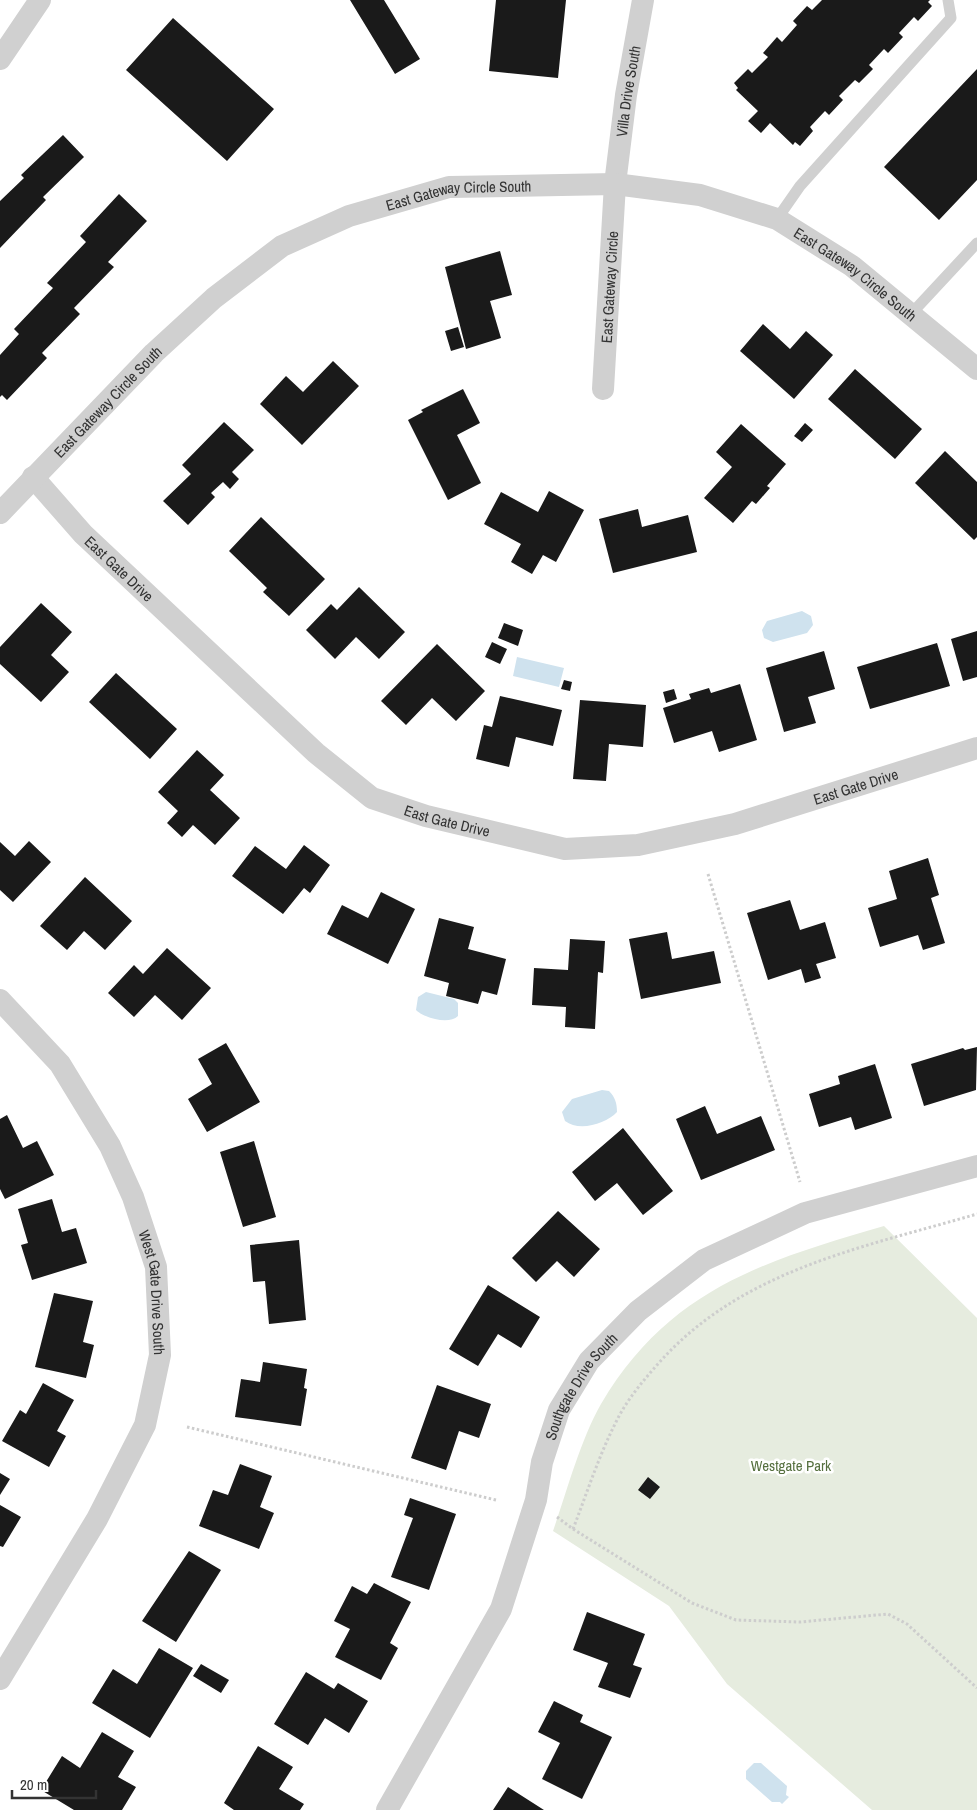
<svg xmlns="http://www.w3.org/2000/svg" width="977" height="1810" font-family="'Archivo Narrow',sans-serif">
	<style>
		.park { fill: #e6ecdf }
		.water { fill: #cfe2ee }
		.building { fill: #1a1a1a }
		.lines { fill: none; stroke-linecap: round; stroke-linejoin: round }
		.path { stroke: #cdcdcd; stroke-width: 3; stroke-dasharray: 2.5 2.5; stroke-linecap: butt }
		.lane { stroke: #d0d0d0; stroke-width: 11 }
		.street { stroke: #d0d0d0; stroke-width: 22 }
		.labels { text-anchor: middle; dominant-baseline: central; stroke-width: 5; stroke-linejoin: round; paint-order: stroke }
		.street-label { font-size: 15px; fill: #333; stroke: #fff }
		.park-label { font-size: 15px; fill: #56703f; stroke: #fff }
	</style>
	<rect width="100%" height="100%" fill="#fff"/>
	<path class="park" d="M884,1226L977,1318V1810H872L727,1684L669,1606L553,1531C567,1491 580,1441 601,1404C669,1289 764,1261 884,1226Z"/>
	<path class="water" d="M802,611L811,616L813,625L807,633L773,642L764,638L762,630L767,621Z
		M517,657L564,668L559,687L513,676Z
		M426,992L454,999L458,1003V1016C449,1025 424,1018 416,1010L418,997Z
		M602,1090L609,1091C615,1097 617,1103 617,1112C606,1124 579,1132 565,1121L562,1112L572,1099Z
		M754,1763H761L787,1786L786,1795L789,1797L782,1804L780,1802H772L746,1779V1771Z"/>
	<path class="building" d="M350,0H384L420,59L395,74Z
		M496,0H566L558,78L489,71Z
		M822,0H930L928,2L932,6L918,21L914,17L899,33L903,37L888,53L884,49L869,65L873,69L859,83L855,80L839,96L843,100L829,115L825,111L810,127L813,131L800,146L795,142L793,145L770,123L761,133L748,121L758,111L736,90L738,88L734,83L748,69L752,73L768,57L763,53L777,37L782,42L797,25L793,21L807,6L812,10Z
		M173,18L274,109L227,161L126,70Z
		M977,69V180L939,220L884,167Z
		M63,135L84,157L43,197L46,200L0,248V201L24,178L21,175Z
		M119,194L147,221L108,262L114,267L74,308L80,314L42,353L47,358L7,400L2,395L0,397V355L19,334L14,329L53,288L47,283L86,242L80,236Z
		M500,251L512,295L490,301L501,338L466,349L445,267Z
		M763,324L790,349L806,331L833,355L794,399L740,351Z
		M458,327L464,347L451,351L445,331Z
		M333,361L359,386L302,445L260,404L286,376L303,392Z
		M855,369L922,429L895,459L828,399Z
		M463,389L480,423L457,435L481,483L448,500L408,420L423,412L421,410Z
		M224,422L254,450L232,472L239,479L230,489L223,482L211,493L215,497L188,525L163,501L191,474L182,465Z
		M805,423L813,430L802,442L794,436Z
		M741,424L786,464L767,486L770,488L756,504L752,501L733,523L704,498L732,467L716,452Z
		M945,451L977,482V537L974,540L915,483Z
		M549,491L584,510L556,562L543,555L532,574L511,562L521,544L484,524L501,492L538,512Z
		M638,509L642,527L688,515L697,552L613,573L599,519Z
		M261,517L325,579L289,616L263,592L267,588L229,551Z
		M359,587L405,632L379,659L356,637L335,659L306,630L331,604L337,610Z
		M41,603L72,632L51,655L69,672L41,702L0,664V647Z
		M504,623L523,630L518,646L498,638Z
		M977,631V677L963,681L951,639Z
		M492,642L507,649L500,664L485,657Z
		M937,643L950,686L870,709L857,667Z
		M437,644L485,691L456,721L432,698L406,725L381,701Z
		M824,651L835,689L808,697L816,723L784,732L766,668Z
		M116,673L177,729L150,759L89,702Z
		M564,680L572,682L570,691L561,689Z
		M740,684L757,740L719,752L712,731L674,743L663,708L691,699L689,694L709,688L711,693Z
		M674,689L677,699L666,703L663,692Z
		M500,696L562,710L553,746L516,737L509,767L476,759L484,725L492,727Z
		M580,700L646,705L643,747L609,744L606,781L573,779Z
		M197,750L224,775L210,790L240,818L215,845L193,825L182,837L167,823L178,811L158,792Z
		M29,841L51,862L13,902L0,890V842L15,856Z
		M304,845L330,865L310,893L304,888L283,914L232,876L255,846L286,869Z
		M928,858L939,895L931,898L945,943L923,950L918,935L880,947L868,908L897,899L889,871Z
		M85,877L132,921L105,950L84,931L67,950L40,926Z
		M381,892L415,909L388,964L327,934L342,905L368,918Z
		M790,900L800,930L825,922L836,958L816,964L821,978L805,983L801,969L768,980L747,913Z
		M439,918L474,927L468,949L506,959L497,995L482,991L478,1004L446,996L449,983L424,976Z
		M667,932L672,959L714,951L721,983L641,999L629,939Z
		M570,939L605,941L603,973L598,972L595,1029L565,1027L566,1007L532,1005L534,968L568,970Z
		M167,948L211,988L182,1020L155,995L134,1017L108,993L134,965L143,974Z
		M226,1043L260,1102L207,1132L188,1099L212,1084L198,1059Z
		M977,1047L976,1090L924,1106L911,1064L963,1048L965,1050Z
		M875,1064L892,1118L855,1130L851,1117L819,1127L809,1094L840,1084L838,1076Z
		M705,1106L717,1134L761,1116L775,1150L701,1180L676,1119Z
		M7,1115L23,1148L37,1141L54,1175L5,1199L0,1189V1119Z
		M623,1128L673,1191L643,1215L617,1183L595,1201L572,1172Z
		M254,1141L276,1217L243,1227L220,1152Z
		M52,1199L62,1232L76,1228L87,1263L32,1280L21,1245L28,1243L18,1209Z
		M558,1211L600,1249L574,1277L557,1261L536,1282L512,1258Z
		M299,1240L306,1320L269,1324L265,1281L253,1282L250,1245Z
		M488,1285L540,1317L521,1348L498,1334L478,1366L449,1349Z
		M54,1293L93,1301L83,1342L94,1345L86,1378L35,1367Z
		M263,1362L307,1369L304,1388L307,1389L301,1426L235,1417L241,1379L260,1382Z
		M43,1383L74,1400L57,1431L66,1436L49,1467L2,1441L20,1410L26,1414Z
		M437,1385L491,1404L479,1438L459,1431L446,1470L411,1458Z
		M240,1464L272,1476L260,1507L274,1513L259,1549L199,1526L213,1490L228,1495Z
		M0,1473L10,1479L0,1495Z
		M648,1477L660,1487L650,1499L638,1490Z
		M410,1498L456,1514L429,1590L391,1577L413,1518L404,1515Z
		M0,1505L21,1517L3,1547L0,1546Z
		M189,1551L221,1570L176,1642L142,1621Z
		M374,1583L411,1602L390,1643L398,1648L381,1680L335,1657L350,1629L334,1621L352,1586L367,1594Z
		M587,1612L645,1634L633,1665L642,1668L630,1698L598,1687L608,1663L573,1650Z
		M159,1648L193,1668L150,1738L92,1703L113,1669L137,1684Z
		M201,1664L229,1680L221,1693L193,1676Z
		M306,1672L334,1689L338,1683L368,1701L349,1733L325,1718L308,1745L274,1724Z
		M554,1701L583,1715L580,1722L612,1737L582,1799L542,1779L560,1743L538,1732Z
		M102,1732L134,1751L118,1777L136,1787L122,1810H74L41,1790L62,1756L80,1768Z
		M258,1746L293,1767L279,1789L304,1804L300,1810H234L224,1803Z
		M508,1787L544,1810H493Z"/>
	<g class="lines">
		<path class="path" d="M708,874L800,1182
			M187,1427L496,1500
			M557,1517L573,1529L692,1603L736,1620L800,1622L888,1614L907,1624L977,1688
			M573,1529C587,1493 599,1455 617,1420C627,1400 642,1382 657,1365C740,1270 861,1248 977,1214"/>
		<path class="lane" d="M777,219L800,186L951,18L948,0
			M911,314L977,243"/>
		<g class="street">
			<path d="M0,59L40,0"/>
			<path id="s1" d="M603,389L615,184L626,95L643,0"/>
			<path id="s2" d="M33,477L83,534L316,753L372,798L426,816L565,849L638,845L735,824L977,748"/>
			<path id="s3" d="M0,513L154,353L214,298L282,246L349,216L449,187L615,184L700,195L777,219L852,266L977,369"/>
			<path id="s4" d="M0,1000L60,1064L110,1146L133,1197L156,1267L160,1355L145,1425L97,1519L0,1679"/>
			<path id="s5" d="M387,1810L501,1609L536,1500L542,1462L559,1410L589,1361L638,1311L704,1260L805,1213L977,1166"/>
		</g>
	</g>
	<g class="labels">
		<g class="street-label">
			<text stroke="none"><textPath href="#s1" startOffset="299">Villa Drive South</textPath></text>
			<text stroke="none"><textPath href="#s3" startOffset="575">East Gateway Circle South</textPath></text>
			<text stroke="none"><textPath href="#s3" startOffset="995">East Gateway Circle South</textPath></text>
			<text stroke="none"><textPath href="#s1" startOffset="102">East Gateway Circle</textPath></text>
			<text stroke="none"><textPath href="#s3" startOffset="155">East Gateway Circle South</textPath></text>
			<text stroke="none"><textPath href="#s2" startOffset="126">East Gate Drive</textPath></text>
			<text stroke="none"><textPath href="#s2" startOffset="966">East Gate Drive</textPath></text>
			<text stroke="none"><textPath href="#s2" startOffset="546">East Gate Drive</textPath></text>
			<text stroke="none"><textPath href="#s4" startOffset="338">West Gate Drive South</textPath></text>
			<text stroke="none"><textPath href="#s5" startOffset="470">Southgate Drive South</textPath></text>
		</g>
		<g class="park-label">
			<text x="791" y="1465">Westgate Park</text>
		</g>
	</g>
	<path d="M12 1790v8h84v-8" fill="none" stroke="#333333" stroke-width="2.5"/>
	<text x="20" y="1790" font-size="15" fill="#333333" stroke="#ffffff" stroke-width="4" paint-order="stroke">20 m</text>
</svg>
